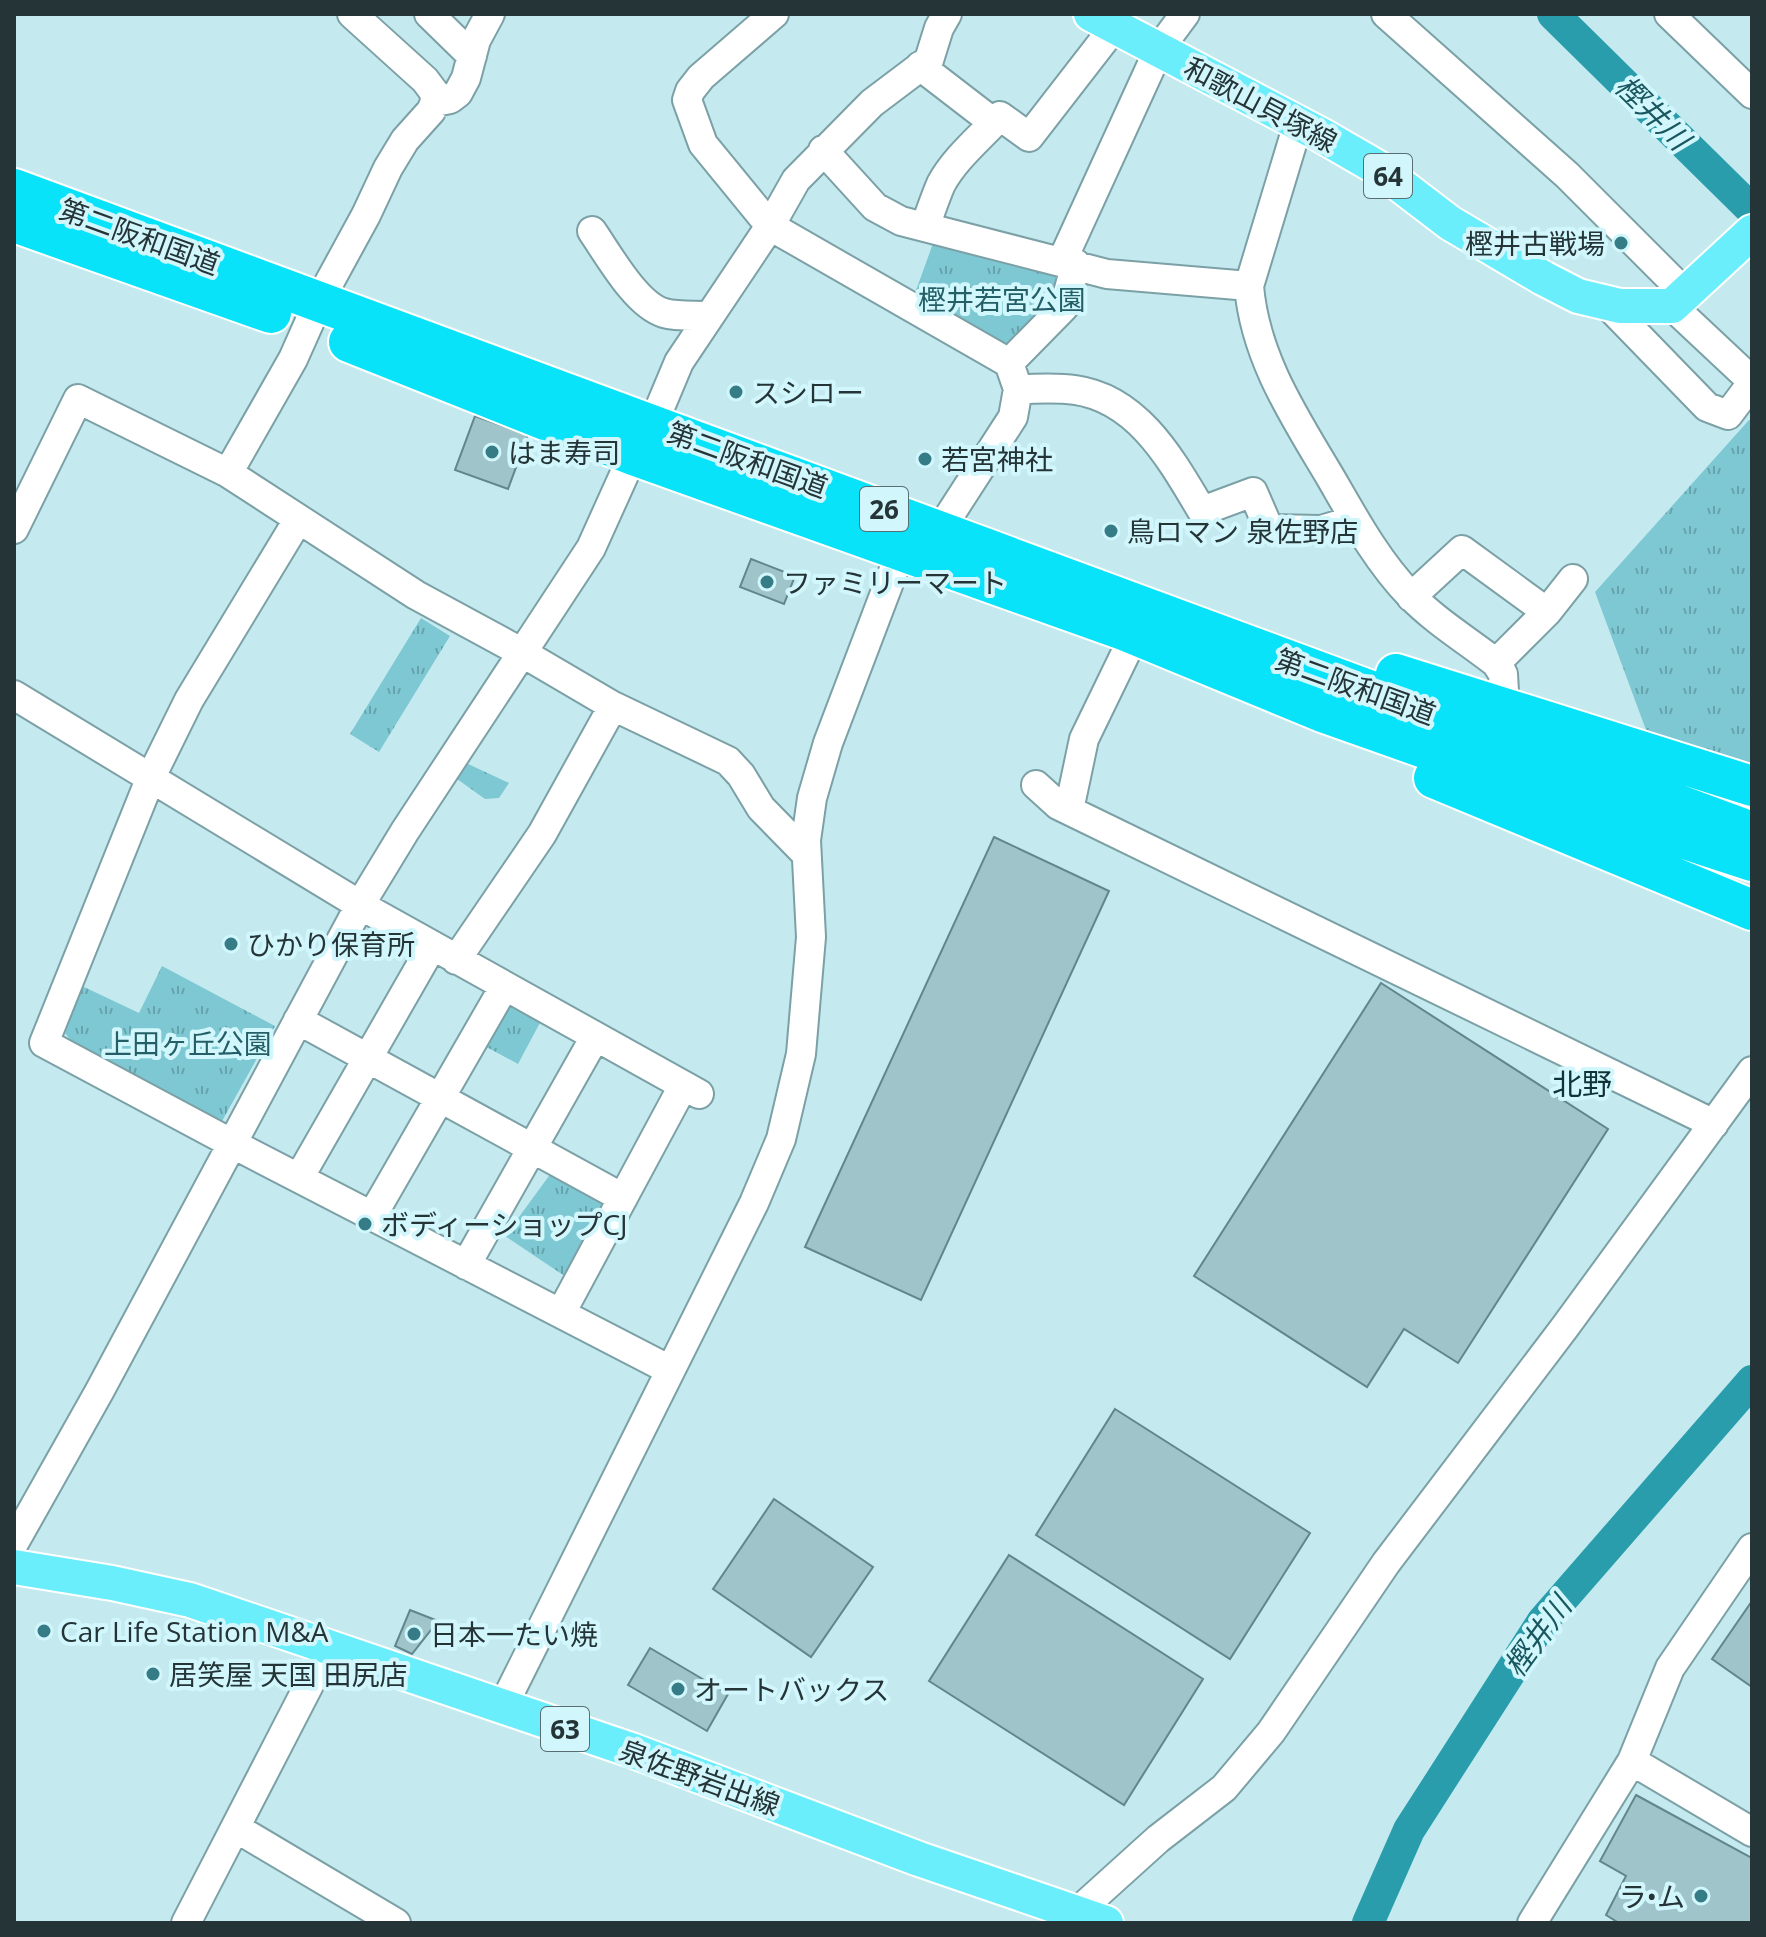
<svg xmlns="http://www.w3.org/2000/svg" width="1766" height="1937" font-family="'Open Sans','Noto Sans JP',sans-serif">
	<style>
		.park { fill: url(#park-tufts) }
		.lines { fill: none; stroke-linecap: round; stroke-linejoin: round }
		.river { stroke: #2a9dac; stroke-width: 32 }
		.building { fill: #9fc4ca; stroke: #62868b; stroke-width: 2 }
		.minor-casing { stroke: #7ba0a5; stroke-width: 32 }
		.major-casing { stroke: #fff; stroke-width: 38 }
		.highway-casing { stroke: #fff; stroke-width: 44 }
		.minor { stroke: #fff; stroke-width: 28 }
		.major { stroke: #6beefc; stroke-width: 34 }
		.highway { stroke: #09e3fa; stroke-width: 40 }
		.poi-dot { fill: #357c86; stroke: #d1f7fd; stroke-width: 3 }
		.labels { text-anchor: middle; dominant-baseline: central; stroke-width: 8; stroke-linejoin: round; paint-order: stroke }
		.shield { fill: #d1f7fd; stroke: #596e72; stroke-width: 2 }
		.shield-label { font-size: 26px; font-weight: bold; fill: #253437 }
		.street-label { font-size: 28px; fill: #253437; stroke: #d1f7fd }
		.poi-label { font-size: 28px; fill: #253437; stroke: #d1f7fd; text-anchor: start }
		.park-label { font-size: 28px; fill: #245f67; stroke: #d1f7fd }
		.water-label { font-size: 30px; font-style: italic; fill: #1a575f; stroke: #d1f7fd }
		.neighbourhood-label { font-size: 30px; fill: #103338; stroke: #d1f7fd }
	</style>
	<defs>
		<pattern id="park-tufts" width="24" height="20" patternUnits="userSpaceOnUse" patternTransform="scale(2)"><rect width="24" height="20" fill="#7ec8d3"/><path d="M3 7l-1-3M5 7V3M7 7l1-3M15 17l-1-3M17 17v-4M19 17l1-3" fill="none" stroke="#67a3ac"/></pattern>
	</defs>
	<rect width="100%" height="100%" fill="#c4eaf0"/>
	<path class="park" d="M936,235L1067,269L1057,308L1006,355L914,296Z
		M1749,420H1752V778L1653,749L1595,592Z
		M421,618L450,636L379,752L350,734Z
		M466,763L509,783L499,798L485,799L457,779Z
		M162,966L275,1026L221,1123L74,1045L65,1033L82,986L139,1013Z
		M513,1002L542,1019L518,1064L481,1044L501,1006Z
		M554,1169L615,1200L572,1281L505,1236Z"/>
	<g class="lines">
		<path class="river" d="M1553,14L1752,210
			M1368,1923L1409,1830L1543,1621L1752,1381"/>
	</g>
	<path class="building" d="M475,416L528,435L508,489L455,470Z
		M751,559L795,576L784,604L740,587Z
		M994,837L1109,891L921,1300L805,1247Z
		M1381,983L1608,1129L1458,1363L1404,1329L1367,1387L1194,1276Z
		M1115,1409L1310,1533L1230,1659L1036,1535Z
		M774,1499L873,1567L811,1657L713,1589Z
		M1009,1555L1203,1679L1124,1805L929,1681Z
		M1752,1601V1687L1712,1659Z
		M410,1610L438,1621L412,1654L395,1646Z
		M650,1648L728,1694L707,1731L628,1685Z
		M1636,1795L1752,1858V1923H1619L1606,1915L1626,1876L1600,1861Z"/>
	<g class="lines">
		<g class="minor-casing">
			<path id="minor" d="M429,14L472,56
				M1386,14L1567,175L1685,293
				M1669,14L1752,94
				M920,66L994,123
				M435,102L450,99L458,93L466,78L476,40L490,14
				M1298,124L1249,286C1255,359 1296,419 1332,480C1355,520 1378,562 1410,595C1435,621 1468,641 1496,663L1503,674L1505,709
				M823,150L875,207L901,221L1107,274L1249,286
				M925,227C930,213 935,198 941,184C955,158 981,137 1000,116L1029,137L1115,26
				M592,231C608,254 636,305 664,313C678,317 695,315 709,316
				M1062,261L1159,49L1185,14
				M1606,303L1707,407L1728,415L1752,383
				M1672,306L1752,381
				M1009,363L1064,307L1076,264
				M1018,389C1036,389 1056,387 1075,390C1139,399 1172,461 1202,511L1253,492L1269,529L1321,530L1355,520
				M228,473L293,359L318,303L366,215L388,168L405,140L431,111L435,102L434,92L425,80L352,14
				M298,520L189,700L151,777L44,1043L231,1143L670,1370
				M14,529L78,399L228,473L416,595L521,652L613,706L728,761L741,775L761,808L806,854
				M1411,597L1462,550L1547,612
				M1496,663L1547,612L1573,579
				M14,695L360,905L699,1094
				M1036,785L1058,805L1714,1124
				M1069,810L1084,739L1133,638
				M456,960L542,834L613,706
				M298,1020L623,1198
				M299,1178L432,946
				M372,1216L504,987
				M466,1265L595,1037
				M561,1313L683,1086
				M14,1543L99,1392L360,905L405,831L591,548L633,455L653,424L679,362L770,226L796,180L872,103L929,60L939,28L947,14
				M502,1708L754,1203L781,1139L801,1054L811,937L806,840L812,798L828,743L901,551L940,530L1013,417L1018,389L1009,363L770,226L703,144L687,100L690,91L701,77L774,14
				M1632,1761L1752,1832
				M236,1828L396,1923
				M186,1923L328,1648
				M1065,1923L1158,1839L1224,1788L1271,1732L1386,1563L1565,1327L1752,1071
				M1532,1923L1632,1761L1670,1668L1752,1548"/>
		</g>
		<g class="major-casing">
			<path id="major" d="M1091,14L1321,135L1378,168L1450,223L1543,278L1578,296L1620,306H1672L1752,232
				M14,1567L112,1583L190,1600L631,1750L919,1859L1106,1923"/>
		</g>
		<g class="highway-casing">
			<path id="highway" d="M14,189L1752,832
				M14,222L271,313
				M349,342L633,455L1126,631L1325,713L1648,827L1752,861
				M1396,674L1752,786
				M1434,778L1752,910"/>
		</g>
		<use href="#minor" class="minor"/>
		<use href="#major" class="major"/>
		<use href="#highway" class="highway"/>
	</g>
	<g class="poi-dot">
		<circle cx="1621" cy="243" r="8"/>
		<circle cx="736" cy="392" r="8"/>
		<circle cx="492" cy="452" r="8"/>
		<circle cx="925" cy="459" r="8"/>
		<circle cx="1111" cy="531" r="8"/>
		<circle cx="767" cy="582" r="8"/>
		<circle cx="231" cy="944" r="8"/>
		<circle cx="365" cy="1224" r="8"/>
		<circle cx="44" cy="1631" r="8"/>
		<circle cx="414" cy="1634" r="8"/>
		<circle cx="153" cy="1674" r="8"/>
		<circle cx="678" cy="1689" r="8"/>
		<circle cx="1701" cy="1896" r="8"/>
	</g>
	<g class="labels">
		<g class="shield">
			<rect x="1364" y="154" width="48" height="44" rx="6"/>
			<rect x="860" y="487" width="48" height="44" rx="6"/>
			<rect x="541" y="1707" width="48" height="44" rx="6"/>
		</g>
		<g class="shield-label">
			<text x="1388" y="176">64</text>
			<text x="884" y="509">26</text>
			<text x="565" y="1729">63</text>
		</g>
		<g class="street-label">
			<text transform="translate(1261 104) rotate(28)">和歌山貝塚線</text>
			<text transform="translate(140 236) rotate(20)">第二阪和国道</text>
			<text transform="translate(748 459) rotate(20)">第二阪和国道</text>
			<text transform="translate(1356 686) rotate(20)">第二阪和国道</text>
			<text transform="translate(700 1777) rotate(20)">泉佐野岩出線</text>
		</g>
		<g class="poi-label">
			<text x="1605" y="243" text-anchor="end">樫井古戦場</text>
			<text x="752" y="392">スシロー</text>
			<text x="508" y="452">はま寿司</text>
			<text x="941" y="459">若宮神社</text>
			<text x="1127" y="531">鳥ロマン 泉佐野店</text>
			<text x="783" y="582">ファミリーマート</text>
			<text x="247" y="944">ひかり保育所</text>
			<text x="381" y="1224">ボディーショップCJ</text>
			<text x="60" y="1631">Car Life Station M&amp;A</text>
			<text x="430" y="1634">日本一たい焼</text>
			<text x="169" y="1674">居笑屋 天国 田尻店</text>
			<text x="694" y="1689">オートバックス</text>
			<text x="1685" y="1896" text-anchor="end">ラ•ム</text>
		</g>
		<g class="park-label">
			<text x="1002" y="299">樫井若宮公園</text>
			<text x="188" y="1043">上田ヶ丘公園</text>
		</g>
		<g class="water-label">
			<text transform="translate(1653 112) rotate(45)">樫井川</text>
			<text transform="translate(1537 1636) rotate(-54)">樫井川</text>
		</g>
		<g class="neighbourhood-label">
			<text x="1582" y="1083">北野</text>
		</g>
	</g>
	<rect width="1766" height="1937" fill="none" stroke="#253437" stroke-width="32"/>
</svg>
